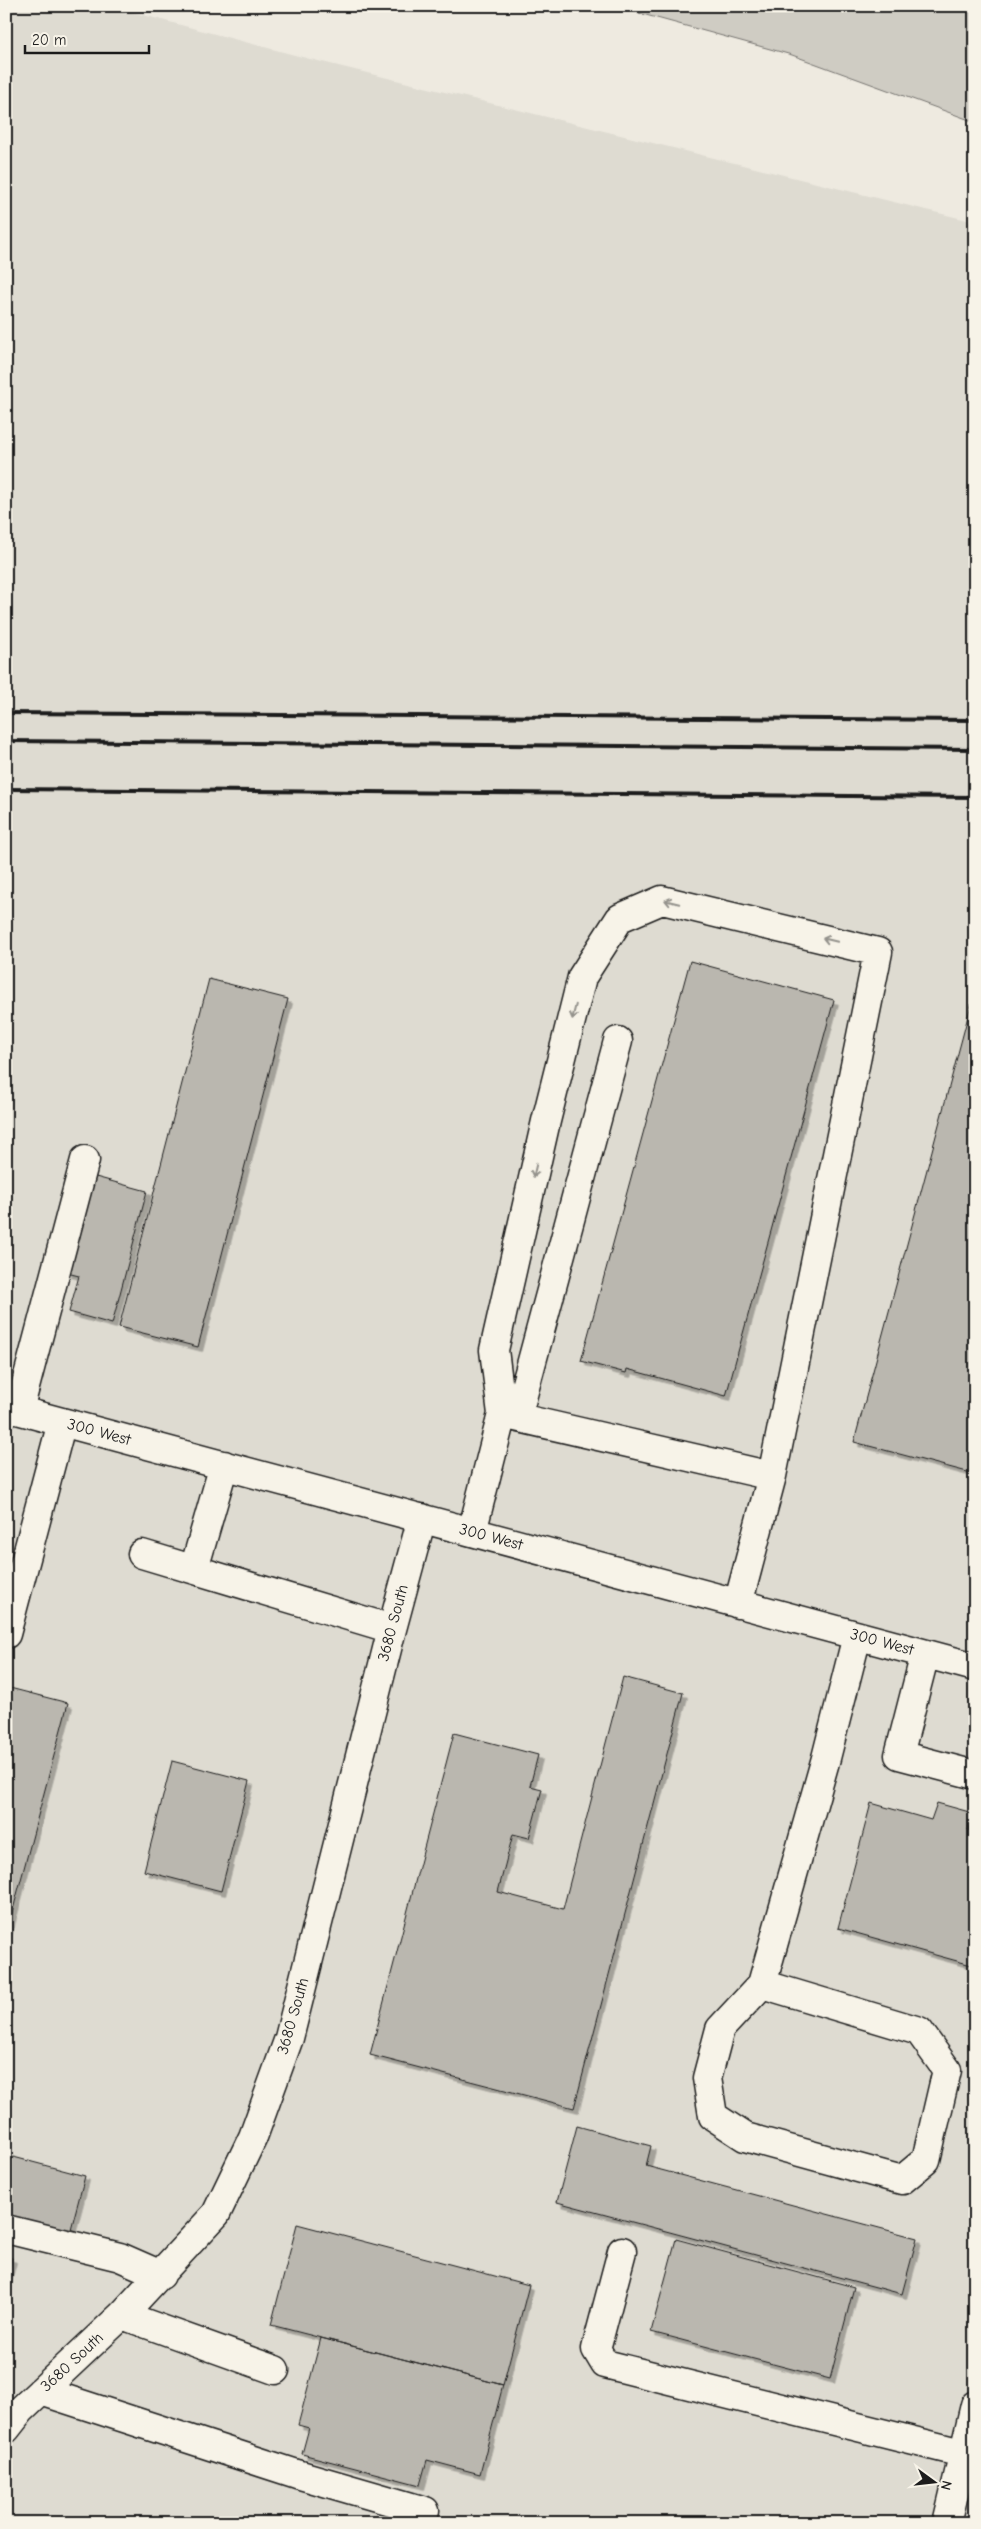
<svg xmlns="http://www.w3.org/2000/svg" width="981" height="2529" font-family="'Comic Neue',sans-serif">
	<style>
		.built { fill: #dedbd1 }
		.green { fill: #cfccc3; stroke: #767470 }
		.building { fill: #bab7af; stroke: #1c1c1c; filter: url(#shadow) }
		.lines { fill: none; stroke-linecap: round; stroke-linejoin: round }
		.minor-casing { stroke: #1c1c1c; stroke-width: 31 }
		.minor { stroke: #f7f3e8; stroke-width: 28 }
		.rail { stroke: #1c1c1c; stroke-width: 4 }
		.oneway { stroke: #94928c }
		.labels { text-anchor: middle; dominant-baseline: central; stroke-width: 4.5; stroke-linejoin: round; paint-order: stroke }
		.street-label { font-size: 16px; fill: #1c1c1c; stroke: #f7f3e8 }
	</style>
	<defs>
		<filter id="shadow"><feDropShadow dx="4.5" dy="4.5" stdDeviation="0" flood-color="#0004"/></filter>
	</defs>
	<rect width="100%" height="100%" fill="#eeeae0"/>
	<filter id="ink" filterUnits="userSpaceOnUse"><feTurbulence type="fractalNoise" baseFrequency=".02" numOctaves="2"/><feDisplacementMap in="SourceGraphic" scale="10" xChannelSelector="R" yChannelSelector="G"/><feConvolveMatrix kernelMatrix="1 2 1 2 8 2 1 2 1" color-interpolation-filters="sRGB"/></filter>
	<g filter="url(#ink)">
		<path class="built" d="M6,6H109L306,58L975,222V2523H6Z"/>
		<path class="green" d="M613,6H975V122L792,55Z"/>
		<path class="building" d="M690,961L834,1000L726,1396L627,1369L626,1373L581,1361Z
			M209,979L288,999L198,1347L119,1327Z
			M975,990V1474L854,1442Z
			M92,1176L147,1191L112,1324L69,1312L79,1276L67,1273Z
			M623,1677L683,1693L574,2108L370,2055L454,1733L538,1755L530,1786L542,1789L529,1838L513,1834L498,1892L563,1909Z
			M6,1687L68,1703L6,1936Z
			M172,1761L249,1781L221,1891L144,1871Z
			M871,1803L931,1820L937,1803L973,1813L968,1830L975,1832V1966L838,1928Z
			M577,2126L651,2146L646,2166L917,2238L902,2294L557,2202Z
			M6,2155L85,2176L70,2233L6,2216Z
			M297,2224L529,2285L503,2385L271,2325Z
			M676,2239L854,2287L830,2379L651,2332Z
			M6,2256L12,2258L6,2280Z
			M321,2338L503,2385L480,2474L427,2460L420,2485L302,2454L309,2428L298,2425Z"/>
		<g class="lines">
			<g class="minor-casing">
				<path id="minor" d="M6,1407L975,1667
					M19,1410L85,1160
					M502,1414L494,1350L546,1121L582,977L620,918L662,900L878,952L772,1476L738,1604
					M517,1417L618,1041
					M472,1532L502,1414L772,1476
					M142,1554L392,1629
					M194,1569L224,1465
					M6,1634L62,1422
					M925,1654L899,1755L975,1775
					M762,1984L720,2029L707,2078L713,2116L745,2137L902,2180L926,2160L947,2070L919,2031L762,1984L826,1758L857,1636
					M6,2229L120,2257L161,2275
					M622,2251L596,2349L605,2364L962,2453
					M122,2315L275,2370
					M41,2391L297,2474L425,2511
					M6,2429L21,2410L122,2315L216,2214L253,2137L289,2038L392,1629L422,1518
					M947,2523L975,2405"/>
			</g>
			<use href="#minor" class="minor"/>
			<path class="rail" d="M6,713L975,720
				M6,741L975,749
				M6,789L975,797"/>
		</g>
		<defs><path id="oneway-shaft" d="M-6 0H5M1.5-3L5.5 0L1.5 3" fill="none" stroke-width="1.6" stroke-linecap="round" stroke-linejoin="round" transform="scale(1.25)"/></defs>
		<g class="oneway">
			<use href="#oneway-shaft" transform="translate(672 902) rotate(-166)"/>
			<use href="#oneway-shaft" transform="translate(830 940) rotate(-166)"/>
			<use href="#oneway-shaft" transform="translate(574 1012) rotate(104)"/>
			<use href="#oneway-shaft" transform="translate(535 1170) rotate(103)"/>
		</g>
	</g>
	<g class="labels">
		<g class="street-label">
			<text transform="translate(99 1432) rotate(15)">300 West</text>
			<text transform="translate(491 1537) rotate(15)">300 West</text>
			<text transform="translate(393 1623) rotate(-75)">3680 South</text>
			<text transform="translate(882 1642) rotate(15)">300 West</text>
			<text transform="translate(293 2016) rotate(-74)">3680 South</text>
			<text transform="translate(72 2362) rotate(-43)">3680 South</text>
		</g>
	</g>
	<rect width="981" height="2529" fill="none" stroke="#f7f3e8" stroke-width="25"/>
	<rect x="12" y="12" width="956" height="2504" fill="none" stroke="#1c1c1c" stroke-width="2" filter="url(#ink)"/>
	<g transform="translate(934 2482) rotate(105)" stroke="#f7f3e8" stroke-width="4" paint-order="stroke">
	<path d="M0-4L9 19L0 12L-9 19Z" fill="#1c1c1c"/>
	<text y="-8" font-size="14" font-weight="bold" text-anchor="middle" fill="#1c1c1c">N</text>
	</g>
	<path d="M25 45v8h124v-8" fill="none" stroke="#1c1c1c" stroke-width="2.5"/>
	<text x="32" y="45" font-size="15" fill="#1c1c1c" stroke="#f7f3e8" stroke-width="4" paint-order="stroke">20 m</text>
</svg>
